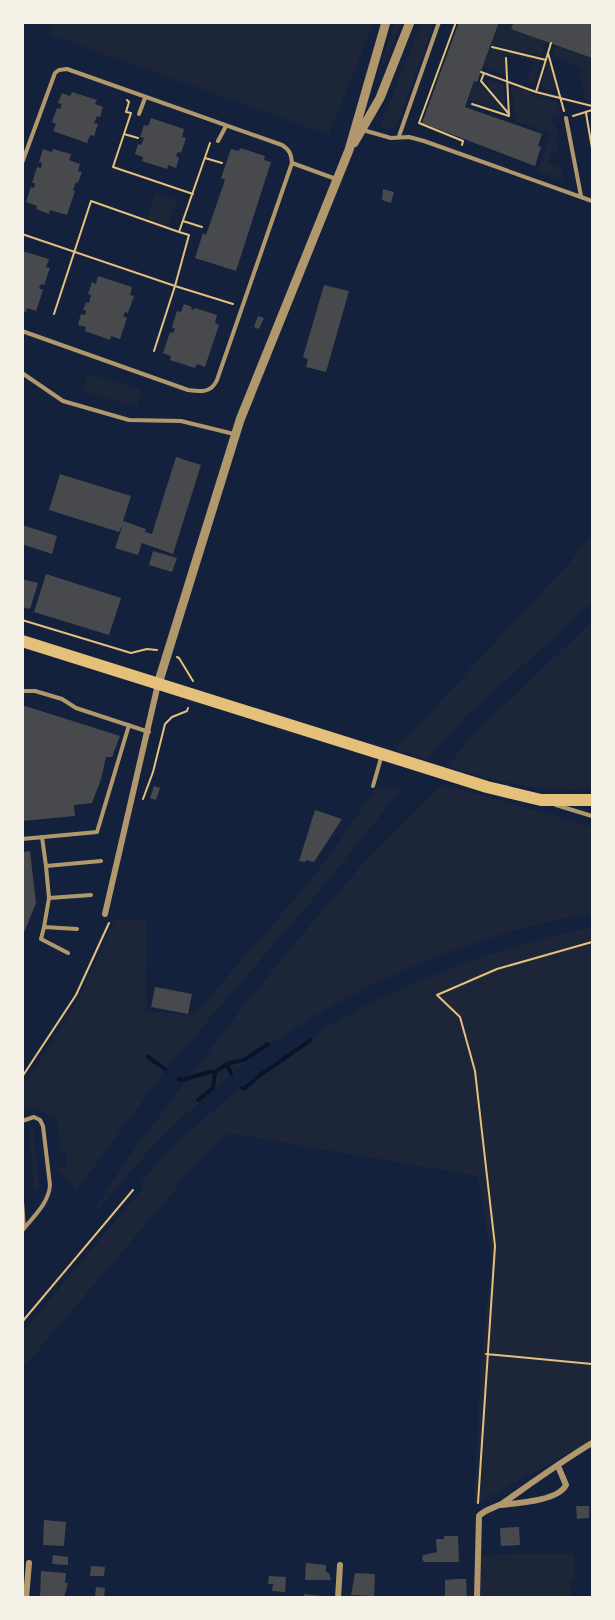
<svg xmlns="http://www.w3.org/2000/svg" width="615" height="1620" font-family="'Noto Sans',sans-serif">
	<style>
		.green { fill: #1d2539 }
		.lines { fill: none; stroke-linecap: round; stroke-linejoin: round }
		.stream { stroke: #0b132b; stroke-width: 4 }
		.building { fill: #48494c }
		.path { stroke: #e5c07b; stroke-width: 2 }
		.service { stroke: #b1986c; stroke-width: 4 }
		.minor { stroke: #b1986c; stroke-width: 6 }
		.tertiary { stroke: #b1986c; stroke-width: 9 }
		.primary { stroke: #e5c07b; stroke-width: 12 }
	</style>
	<rect width="100%" height="100%" fill="#14213d"/>
	<path class="green" d="M53,23V22L373,23L329,135L49,34Z
		M395,23H402L379,74L378,73Z
		M422,23H434L397,126C391,130 385,131 380,126Z
		M499,23L513,24L511,29L546,41L542,56L491,45Z
		M557,45L592,58V100L585,99L579,67L552,57Z
		M490,48L540,60L534,82L525,81L535,61L505,55V75L483,67Z
		M549,63H551L557,90L546,91L541,83Z
		M484,79L504,85L505,107Z
		M474,81L480,84L504,112L468,99Z
		M511,87L530,92L533,95L558,102L561,116L549,119L559,132L556,141L558,153L552,152L548,162L561,168L563,180L537,171L550,134L516,121Z
		M155,193L177,200L168,225L147,218Z
		M88,374L142,390L137,407L83,391Z
		M592,535V603L464,718L427,760L391,748L401,744L570,562Z
		M592,621V788C541,794 495,781 447,766L476,732Z
		M442,784L592,827V913C475,932 339,990 245,1063C217,1085 190,1110 164,1135C137,1162 114,1192 89,1220L126,1160L235,1017L294,944L367,859Z
		M403,787L320,891L167,1068L77,1190L57,1168L67,1166L66,1152H61L57,1116C44,1116 39,1104 23,1109V1084L46,1052L80,996L115,919L147,920L146,1011L194,1015L300,893L331,853L375,789Z
		M592,928V1441L474,1505L481,1357L492,1262L478,1176L228,1133L182,1179L174,1191L23,1368V1332L143,1188L140,1184C159,1160 181,1139 204,1119C293,1038 393,983 508,949C536,941 564,932 592,928Z
		M33,1128L39,1189L35,1190L29,1129Z
		M574,1553L575,1577L571,1583V1597L477,1598V1555Z"/>
	<g class="lines">
		<path class="stream" d="M148,1057L165,1069
			M228,1066L231,1074
			M179,1079L182,1080L209,1072H215L229,1063L244,1060L268,1044
			M242,1088L244,1089L260,1075L311,1040
			M198,1100L213,1088L215,1072"/>
	</g>
	<path class="building" d="M459,22H499L477,82L474,81L465,107L542,134L538,146L541,147L535,166L422,123Z
		M514,22H584L592,25V58L511,29Z
		M72,92L97,100L95,104L103,107L100,117L97,116L94,123L98,124L94,136L90,135L87,143L53,131L56,124L52,122L57,108L60,109L62,104L58,103L62,93L70,96Z
		M151,118L184,129L182,137L186,138L181,153L178,152L176,156L179,158L176,168L168,165L167,169L142,161L143,157L135,154L138,144L141,145L144,138L140,137L144,125L148,126Z
		M240,148L265,156L264,160L271,162L236,271L195,258L203,233L206,235L225,180L221,178L231,149L239,151Z
		M43,149L52,152L53,149L71,154L69,160L80,164L78,171L82,172L78,183L76,182L73,190L75,191L67,215L50,210L49,214L36,209L37,206L26,202L31,187L34,188L35,183H32L37,167L41,168L42,163L39,162Z
		M383,189L394,192L391,203L382,200Z
		M22,251L49,259L46,267L50,268L44,285L41,284L39,288L43,290L36,311L27,308L26,312L22,311Z
		M98,276L132,287L130,295L134,296L128,313L125,312L123,316L127,318L120,339L111,336L110,340L85,331L86,327L78,325L81,314L85,315L86,311L83,310L86,302L89,303L91,295L88,294L92,282L96,284Z
		M324,285L349,291L326,372L306,367L308,359L303,357Z
		M184,304L192,307L191,309L194,310L195,308L217,315L215,323L219,325L205,367L197,364L195,368L170,360L171,356L163,353L170,332L173,333L175,329L172,327L177,311L181,312Z
		M258,316L264,318L259,329L254,327Z
		M176,457L201,465L173,554L142,543L138,555L115,548L123,524L119,532L49,510L60,474L131,496L123,521L146,529L145,532L152,534Z
		M22,525L57,536L52,554L22,544Z
		M153,551L177,558L172,572L149,565Z
		M46,574L121,598L109,635L34,612Z
		M22,579L38,583L30,609L22,607Z
		M22,705L120,736L112,757H106L101,779L92,803L74,805L75,816L22,821Z
		M154,786L160,788L156,800L150,798Z
		M315,810L342,819L314,862L306,860L305,862L299,861Z
		M30,851L36,903L23,935L22,852Z
		M155,987L192,994L188,1014L151,1007Z
		M576,1506H589V1518L577,1519Z
		M44,1520L66,1522L64,1546L43,1545Z
		M519,1527L520,1545L501,1546L500,1528Z
		M444,1536H458L459,1562H424L422,1559L423,1555L437,1552L436,1539H444Z
		M53,1555L68,1557V1565L52,1564Z
		M306,1563L326,1565V1572L329,1573L331,1580H305Z
		M91,1566L105,1567L104,1576H90Z
		M41,1571L66,1573L65,1583H68L64,1598H40Z
		M355,1573L375,1574L374,1596L351,1595Z
		M269,1576L286,1577L285,1592L272,1591L273,1584H268Z
		M455,1579H466L467,1598H445V1580Z
		M96,1587L105,1588L104,1598L95,1597Z
		M304,1594L322,1596V1598H303Z"/>
	<g class="lines">
		<path class="path" d="M456,22L419,123L463,141L462,145
			M492,47L546,60
			M548,53L564,111
			M481,72L536,92L592,106
			M484,73L481,81L509,114
			M536,92L551,43
			M127,100L129,102L126,112L131,113L113,167L193,194
			M472,104L509,116L506,58
			M586,113L592,148
			M573,116L592,110
			M124,134L138,138
			M205,158L222,163
			M183,221L202,227
			M22,234L175,286L189,235L179,232
			M54,314L91,201L179,232L210,143
			M154,351L175,286L233,304
			M22,620L131,653L147,649L157,650
			M177,657L179,658L193,681
			M143,799L153,772L165,724L172,717L187,711L188,708
			M22,1077L76,995L109,923
			M22,1322L133,1190
			M486,1354L592,1364
			M478,1503L495,1246L475,1071L460,1017L437,995L497,969L592,942"/>
		<path class="service" d="M139,114L145,98
			M566,118L581,196
			M363,130L391,138L409,137L424,141L592,201
			M399,136L439,22
			M218,141L226,126
			M22,163L55,73L59,70L67,69L282,145C290,150 291,154 292,163L217,380C211,393 201,392 188,390L22,331
			M292,163L336,179
			M22,373L63,401L129,420L181,421L234,434
			M22,691H35L62,699L76,708L149,732
			M373,786L381,758
			M556,805L592,816
			M42,837L46,866L101,861
			M22,839L97,832L129,725
			M46,866L49,898L91,895
			M49,898L44,927L77,929
			M44,927L41,939L68,953
			M22,1121L34,1117L40,1120L43,1126L50,1185C49,1203 33,1217 22,1231
			M22,1201L24,1228"/>
		<path class="minor" d="M105,914L158,684
			M501,1505C518,1503 558,1501 566,1485L558,1466
			M26,1598L29,1563
			M338,1598L340,1565
			M477,1598L479,1516C485,1509 495,1508 503,1503C533,1482 562,1461 592,1443"/>
		<path class="tertiary" d="M354,143L380,98L410,22
			M158,684L240,420L349,150L386,22"/>
		<path class="primary" d="M22,641L487,787L541,800H592"/>
	</g>
	<rect width="615" height="1620" fill="none" stroke="#f6f1e7" stroke-width="48"/>
</svg>
